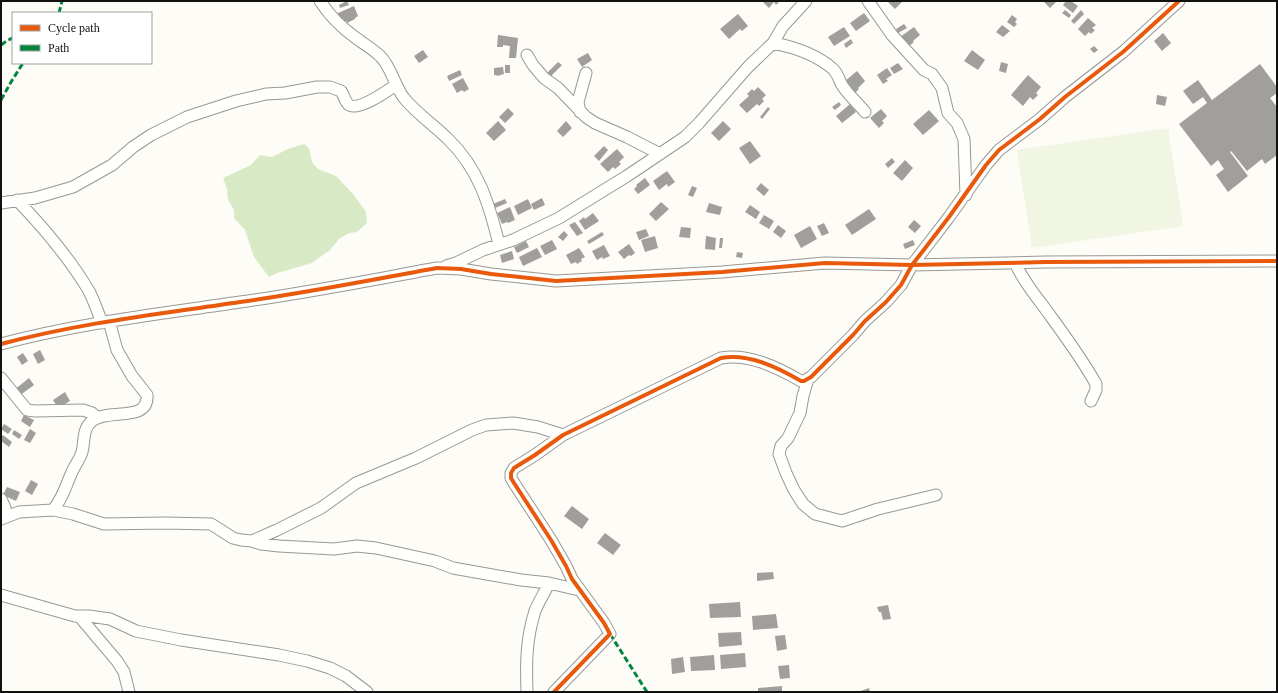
<svg xmlns="http://www.w3.org/2000/svg" width="1278" height="693" font-family="'Times New Roman',serif">
	<style>
		.forest { fill: #d8eac5 }
		.pitch { fill: #f0f6e1 }
		.building { fill: #a19f9c }
		.lines { fill: none; stroke-linecap: round; stroke-linejoin: round }
		.minor-casing { stroke: #979795; stroke-width: 13 }
		.minor { stroke: #fffffe; stroke-width: 11 }
		.quiet { stroke: #00873e; stroke-width: 3; stroke-dasharray: 6 3; stroke-linecap: butt }
		.cycleway-casing { stroke: #fff; stroke-width: 6 }
		.cycleway { stroke: #e8590c; stroke-width: 4 }
	</style>
	<rect width="100%" height="100%" fill="#fdfcf7"/>
	<path class="forest" d="M304,144L309,148L312,162L318,169L336,176L353,194L366,212L367,223L357,232L349,233L339,239L330,250L312,263L277,273L269,277L254,257L245,230L234,218V210L228,200L227,189L223,178L251,165L260,155L272,157L288,149Z"/>
	<path class="pitch" d="M1168,128L1183,226L1032,248L1017,150Z"/>
	<path class="building" d="M347,1L349,5L340,8L339,5Z
		M762,1H780L776,5L774,2L769,8Z
		M887,1H903L895,9Z
		M1045,1H1057L1050,8L1044,2Z
		M1066,1H1071L1078,6L1073,13L1063,5Z
		M354,6L358,16L355,18V19L347,23V21L342,23L338,13Z
		M1065,10L1071,15L1069,18L1062,13Z
		M1081,10L1084,14L1074,24L1071,21Z
		M864,13L870,21L856,31L850,23Z
		M738,14L748,26L742,31L740,29L729,39L720,29Z
		M1012,15L1017,19L1015,22L1017,24L1014,27L1007,22Z
		M1088,18L1096,25L1092,28L1095,30L1091,34L1089,32L1085,36L1078,29Z
		M904,24L907,28L898,33L896,29Z
		M1002,25L1010,31L1003,37L996,32Z
		M844,27L850,36L834,46L828,37Z
		M914,27L920,35L913,41L914,42L908,47L900,37Z
		M1163,33L1171,43L1162,51L1154,41Z
		M498,35L518,38L516,58H509L510,46L503,45V47H497Z
		M851,39L853,43L846,48L844,44Z
		M1094,46L1098,50L1094,53L1090,49Z
		M423,50L428,57L419,63L414,56Z
		M972,50L985,60L978,70L964,61Z
		M588,53L592,60L582,67L577,59Z
		M558,62L562,65L550,77L546,74Z
		M1001,62L1008,64L1006,73L999,71Z
		M898,63L903,69L894,74L890,68Z
		M1260,64L1277,87V93L1270,98L1277,107V155L1265,164L1262,159L1247,171L1231,151L1230,152L1248,176L1228,192L1216,175L1224,169L1218,160L1211,166L1179,124L1207,103L1203,97L1193,104L1183,91L1198,80L1212,100Z
		M505,65H510V73H505Z
		M503,67L504,74L497,76L496,75H494V68Z
		M887,68L892,75L886,79L888,81L883,84L877,75Z
		M460,70L462,75L449,81L447,76Z
		M857,71L865,81L858,88L859,89L854,94L844,82Z
		M1028,75L1041,87L1036,93L1038,95L1033,100L1030,97L1023,106L1011,95Z
		M463,78L469,89L464,92L462,90L457,93L452,84Z
		M758,87L766,95L762,99L764,101L759,106L757,104L747,113L739,105L749,96L747,94L752,89L754,91Z
		M1157,95L1167,97L1165,106L1156,104Z
		M839,102L841,105L835,110L832,107Z
		M850,104L856,112L842,123L836,116Z
		M768,107L770,109L762,119L760,117Z
		M508,108L514,114L505,123L499,117Z
		M881,109L887,116L882,121L884,123L879,128L870,118Z
		M929,110L939,121L923,135L913,124Z
		M498,121L506,130L494,141L486,133Z
		M566,121L572,128L563,137L557,131Z
		M723,121L731,129L719,141L711,133Z
		M750,141L761,156L750,164L739,148Z
		M604,146L608,150L599,161L594,156Z
		M617,149L624,157L619,162L621,164L615,169L613,167L608,172L600,164Z
		M892,158L895,162L888,168L885,164Z
		M905,160L913,168L902,181L893,173Z
		M667,171L675,182L668,187L667,184L659,190L653,181Z
		M645,178L650,185L638,194L634,189L637,186L636,185Z
		M761,183L769,190L764,196L756,189Z
		M692,186L697,188L693,197L688,195Z
		M542,198L545,205L534,210L531,204Z
		M505,199L507,203L495,208L493,204Z
		M528,199L532,208L518,215L514,206Z
		M661,202L669,209L656,221L649,214Z
		M709,203L722,207L720,215L706,212Z
		M750,205L760,212L756,219L745,212Z
		M510,207L515,220L508,223L507,222L502,224L497,213Z
		M869,209L876,219L852,235L845,225Z
		M593,213L599,221L585,230L579,221L584,217L585,219Z
		M764,215L774,221L769,229L759,223Z
		M914,220L921,226L915,233L908,227Z
		M575,222L583,233L577,236L569,225Z
		M824,223L829,233L822,236L817,226Z
		M778,225L786,231L781,238L773,232Z
		M810,226L817,239L801,248L794,235Z
		M681,227L691,228L690,238L679,237Z
		M646,229L649,236L639,240L636,232Z
		M564,231L568,235L563,241L558,237Z
		M602,232L604,235L589,244L587,241Z
		M655,236L658,248L645,252L641,240Z
		M706,236L716,238L715,250L705,249Z
		M720,238H723L722,248H719Z
		M552,240L557,249L545,255L540,246Z
		M913,240L915,245L905,249L903,244Z
		M526,241L529,247L517,253L514,247Z
		M629,244L635,253L631,256L629,255L624,259L618,252Z
		M604,245L610,256L603,259L602,257L597,260L592,251Z
		M537,248L542,257L523,266L519,257Z
		M579,248L585,257L581,259L582,261L577,264L576,262L571,264L566,255Z
		M512,251L514,259L502,263L500,255Z
		M737,252L743,253L742,258L736,257Z
		M40,350L45,360L38,364L33,354Z
		M23,353L28,361L22,365L17,357Z
		M29,378L34,385L19,396L14,390Z
		M65,392L70,401L58,408L53,400Z
		M24,415L34,420L30,427L21,421Z
		M4,424L12,429L8,434L1,429Z
		M30,429L36,433L30,443L24,440Z
		M14,430L22,435L19,439L12,434Z
		M3,435L12,442L9,447L1,441V437Z
		M31,480L38,484L32,495L25,491Z
		M7,487L20,492L16,501L3,495Z
		M572,506L589,519L582,529L564,516Z
		M605,533L621,545L613,555L597,543Z
		M773,572L774,579L757,581V573Z
		M740,602L741,617L710,618L709,604Z
		M888,605L891,619L883,620L881,612H879L877,607Z
		M776,614L778,628L753,630L752,616Z
		M741,632L742,645L719,647L718,633Z
		M785,635L787,649L777,651L775,636Z
		M745,653L746,667L721,669L720,655Z
		M714,655L715,670L691,671L690,657Z
		M683,657L685,672L672,674L671,659Z
		M789,665L790,678L780,679L778,666Z
		M782,686V692H758V688Z
		M869,688L870,692H858Z"/>
	<g class="lines">
		<g class="minor-casing">
			<path id="minor" d="M320,1C329,15 342,28 356,38C364,44 373,49 380,56C391,66 394,85 404,98C417,114 434,125 448,139C479,169 489,204 499,244
				M868,1L892,35L924,70L932,74L942,88L948,113L957,123L964,139L966,195
				M773,43C794,47 816,54 833,69C838,74 839,80 842,85C848,95 858,103 865,112
				M527,55L533,65L544,78L558,88L586,117L595,123L627,137L660,154
				M580,112L578,102L586,73
				M17,200C42,226 70,259 89,291C94,301 98,312 102,323
				M1,203L35,198L73,187L112,165L133,147L151,135L187,117L236,101L266,94L285,93L317,87H330L341,91C344,95 345,102 349,105C359,111 387,91 396,85
				M1015,263C1023,280 1033,293 1044,307C1062,332 1081,357 1096,384V390L1091,401
				M446,266L456,263L483,250L513,240L559,218L627,176L685,137L699,123L748,67L773,43L783,26L806,1
				M1,344C79,323 160,314 240,302C306,293 371,280 437,268L461,269L491,274L556,281L722,272L825,263L912,265L1046,262L1277,261
				M1,378L27,410L35,411L83,410L92,413L98,418
				M808,379L803,396L800,413L788,438L781,446L779,454L786,473L794,490L803,504L815,514L842,521L878,509L936,495
				M1,499L5,508L7,515
				M53,510L73,514L104,524L165,523L211,524L233,538L241,540L252,541L277,530L321,508L356,483L416,458L472,430L486,425L513,423L538,427L563,435
				M1,519L19,512L53,510C64,496 65,487 72,472C75,465 80,459 82,452C85,441 82,429 92,421C108,408 149,423 147,395L132,376L117,350L109,321
				M252,541L261,544L279,546L334,549L357,546L376,548L435,561L453,568L521,580L549,583L579,590
				M1,595L75,616H89L110,619L136,631L181,640L279,655L307,661L330,668L346,676L367,692
				M79,616L117,661L124,672L129,692
				M527,692C526,663 526,639 535,611C539,601 545,592 549,583
				M554,692L610,634L604,623L572,579L566,566L551,540L514,483L511,478V473L514,468L535,455L563,435L721,358C748,353 777,367 801,381H804L811,377L853,335L865,321L886,302L901,285L912,265L926,247L949,217L986,165L999,150L1040,119L1065,97L1123,52L1179,1"/>
		</g>
		<use href="#minor" class="minor"/>
		<path class="quiet" d="M59,13L62,1
			M1,45L8,40L13,38
			M1,100L11,82L23,63
			M610,634L647,692"/>
		<g class="cycleway-casing">
			<path id="cycleway" d="M1,344C79,323 160,314 240,302C306,293 371,280 437,268L461,269L491,274L556,281L722,272L825,263L912,265L1046,262L1277,261
				M554,692L610,634L604,623L572,579L566,566L551,540L514,483L511,478V473L514,468L535,455L563,435L721,358C748,353 777,367 801,381H804L811,377L853,335L865,321L886,302L901,285L912,265L926,247L949,217L986,165L999,150L1040,119L1065,97L1123,52L1179,1"/>
		</g>
		<use href="#cycleway" class="cycleway"/>
	</g>
	<rect width="1278" height="693" fill="none" stroke="#111111" stroke-width="4"/>
	<rect x="12" y="12" width="140" height="52" fill="#ffffff" stroke="#a0a0a0"/>
	<rect x="20" y="25" width="20" height="6" fill="#e8590c" stroke="#a0a0a0"/>
	<text x="48" y="32" font-size="12" fill="#111111">Cycle path</text>
	<rect x="20" y="45" width="20" height="6" fill="#00873e" stroke="#a0a0a0"/>
	<text x="48" y="52" font-size="12" fill="#111111">Path</text>
</svg>
